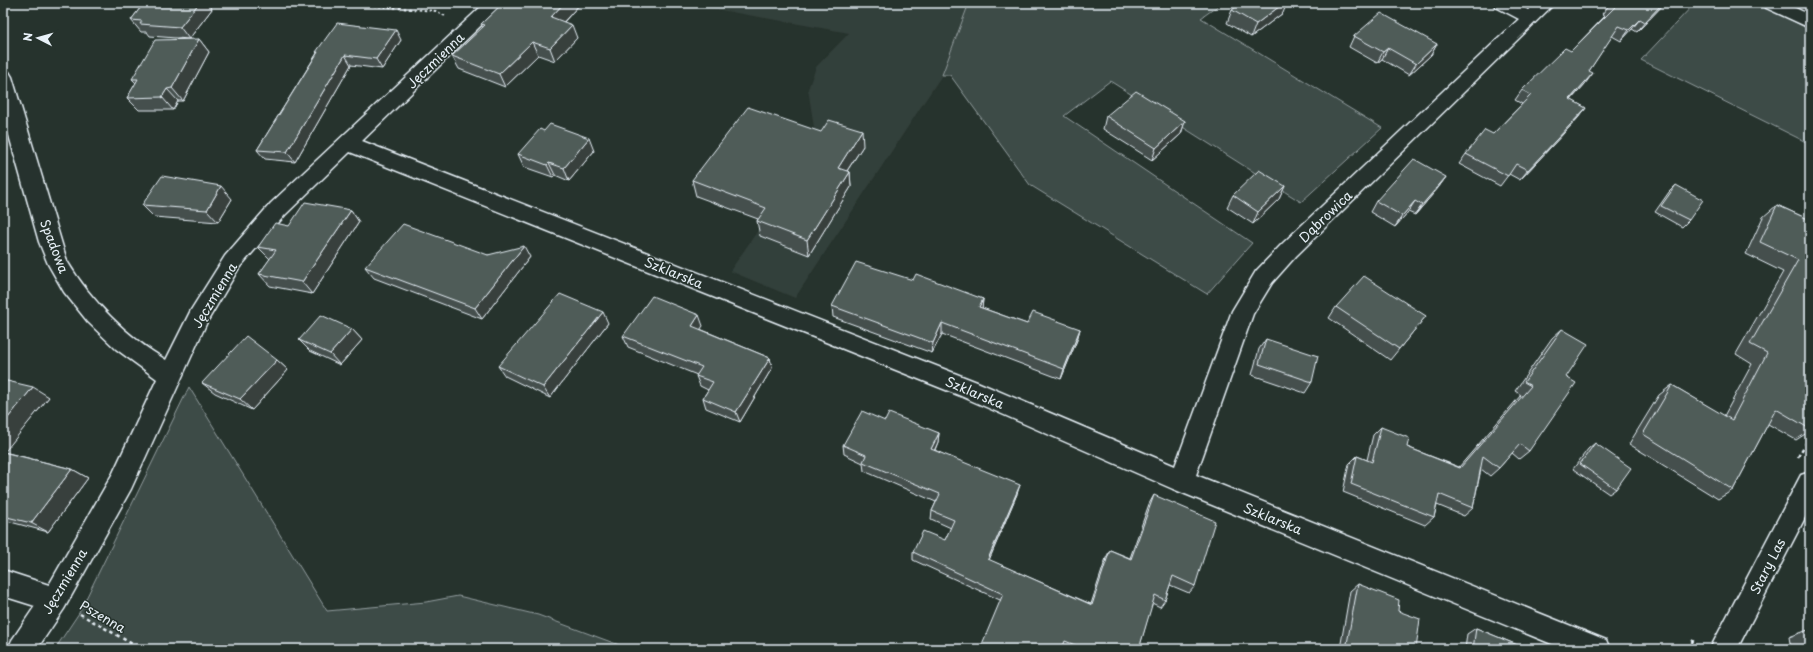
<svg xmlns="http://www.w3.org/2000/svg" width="1813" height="652" font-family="'Playpen Sans',sans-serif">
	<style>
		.built { fill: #333f3a }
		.green { fill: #3e4b47; stroke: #939ea0 }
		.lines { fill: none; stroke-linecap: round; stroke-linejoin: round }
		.minor-casing { stroke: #e8f1f8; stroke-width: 3 }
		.path-far1 { stroke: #e8f1f8; stroke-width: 2; stroke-dasharray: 2.5 2.5; stroke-linecap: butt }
		.path { stroke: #e8f1f8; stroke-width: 2.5; stroke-dasharray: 3.5 3.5; stroke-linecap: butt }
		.minor { fill: #26332d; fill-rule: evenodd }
		.wall { fill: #454f4d; stroke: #e8f1f8 }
		.shaded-wall { fill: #38403e; stroke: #e8f1f8 }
		.building { fill: #505c59; stroke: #e8f1f8 }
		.labels { text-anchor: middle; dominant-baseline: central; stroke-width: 3; stroke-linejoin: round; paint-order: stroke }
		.street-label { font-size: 13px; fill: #e8f1f8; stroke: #26332d }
	</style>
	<rect width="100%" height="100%" fill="#26332d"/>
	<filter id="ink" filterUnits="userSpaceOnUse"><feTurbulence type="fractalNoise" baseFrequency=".025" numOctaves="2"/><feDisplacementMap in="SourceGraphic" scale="8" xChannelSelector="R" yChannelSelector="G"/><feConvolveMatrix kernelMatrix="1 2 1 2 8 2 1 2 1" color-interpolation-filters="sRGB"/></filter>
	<g filter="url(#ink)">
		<path class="built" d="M681,3H969L942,75L795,298L730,271L822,137L815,134L808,89L816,67L849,33Z"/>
		<path class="green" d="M969,3H1222L1201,18L1382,128L1301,202L1110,81L1064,116L1252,243L1207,294L1030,185L950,75H942Z
			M1695,3H1759L1810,30V144L1641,60Z
			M189,387L327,611L426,602L458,596L538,615L630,649H55L79,613Z"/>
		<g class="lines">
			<g class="minor-casing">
				<path id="minor" d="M485,3H504L362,141L977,382L1175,466L1232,311L1256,271L1282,244L1519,19L1496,7L1493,3H1516L1528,10L1536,3H1555L1296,256L1272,283L1253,314L1196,475L1606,640L1610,649H1564L1173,489L961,396L350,152L285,215L239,268L207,322L131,489L64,609L37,649H8L12,640L35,606L3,596V570L49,585L113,473L157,379L116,349L88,322L64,292L48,264L39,242L3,114V71L9,72L12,77L67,261C91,301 126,336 166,360L191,310L225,256L271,203Z
					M1761,3H1785L1810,15V28L1764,7Z
					M1810,472V508L1737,649H1710L1801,475Z"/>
			</g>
			<path class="path-far1" d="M339,3L436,11L445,16"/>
			<path class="path" d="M1798,457L1810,436
				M80,614L141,649
				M1688,649L1694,639"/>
			<use href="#minor" class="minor"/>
		</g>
		<path class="wall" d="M144,3H207L212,9L189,39L150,36L147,32H141L131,20Z
			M503,3H581L564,22L577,38L555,61L538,55L505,87L459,69L452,56L483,28L481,24Z
			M1611,3H1665L1637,32L1632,29L1621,41L1612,36L1589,71L1585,84L1571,100L1586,108L1578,118L1520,180L1509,174L1500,186L1459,164L1466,154L1493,134L1522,104L1515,100L1522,90L1571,51L1605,16L1602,14Z
			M1232,10L1283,13L1251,37L1227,23Z
			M1354,36L1437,44L1431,55L1409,75L1382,59L1377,63L1349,47Z
			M199,39L209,52L183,101H178L173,110H139L127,98L136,83L132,79Z
			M401,40L382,69L351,65L295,162L265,159L257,150L317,53L316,52Z
			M1106,116L1185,121L1181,134L1152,160L1103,129Z
			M863,146L847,171L850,172L851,187L809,255L760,236L757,221L758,219L696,196L692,180Z
			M594,151L569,181L555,175L553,177L524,167L518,154Z
			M1446,177L1438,188L1415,215L1408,212L1395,227L1370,212L1376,201Z
			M1676,185L1689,220L1682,227L1655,212L1669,192Z
			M1285,186L1279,199L1253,224L1227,207L1233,195Z
			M232,199L218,222L154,217L142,205Z
			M1777,205L1810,220V431L1796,440L1768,424L1733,490L1718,499L1629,444L1659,395L1672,385L1724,416L1752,364L1736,354L1783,272L1746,254L1763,217Z
			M351,210L359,222L312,294L270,286L259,274L270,259L258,247L289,226Z
			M488,255L530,257L482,319L374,278L365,267Z
			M913,280L983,299L982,308L1027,324L1080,329L1077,340L1061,379L942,334L932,353L833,317L832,306Z
			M1336,307L1426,316L1390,360L1329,318Z
			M608,323L550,398L505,376L498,366Z
			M703,326L700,329L770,358L772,368L740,422L706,408L703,398L708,390L700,386L696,376L697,375L628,347L623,336Z
			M352,329L362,340L340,365L310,351L299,340Z
			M1562,329L1529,451L1519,459L1512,453L1499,468L1490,476L1481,469L1473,508L1464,516L1437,505L1434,517L1425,525L1343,492L1349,464L1357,456L1367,460L1373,435L1381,427L1407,447L1459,467L1521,395L1515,391L1552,338Z
			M1266,339L1312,382L1305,393L1252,375L1259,349Z
			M277,360L288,370L252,410L215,393L202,383Z
			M3,380L49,397L4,452L72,469L88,478L48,532L3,520Z
			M885,421L939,433L938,442L935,450L1017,494L989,560L1091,604L1106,558L1110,550L1130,558L1149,504L1154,495L1195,586L1189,593L1170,585L1165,600L1160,607L1152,603L1139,649H1066L1063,648L1000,600L913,560V552L945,540L951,528L931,519L932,511L936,502L864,471L863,463L844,454L843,445Z
			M1595,443L1616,489L1609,494L1573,469L1588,449Z
			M1358,584L1398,611L1416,649H1340L1350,591Z
			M1476,628L1527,649H1465L1467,634Z
			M1808,630L1810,631V649H1791L1789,637Z"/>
		<path class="shaded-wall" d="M199,3H207L212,9L189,39L180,27Z
			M564,3H581L556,30L551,17Z
			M1284,3H1287L1283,13L1251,37L1256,24Z
			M1663,3H1665L1637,32L1645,22Z
			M1640,19L1632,29L1621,41L1629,30Z
			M572,25L577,38L555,61L550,48Z
			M396,30L401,40L382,69L376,59Z
			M199,39L209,52L183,101L172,88Z
			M532,42L538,55L505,87L499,74Z
			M1437,44L1431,55L1409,75L1416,64Z
			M1388,48L1382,59L1377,63L1383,52Z
			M345,55L351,65L295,162L287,152Z
			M1593,73L1585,84L1562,109L1570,99Z
			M167,89L178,101L173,110L162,97Z
			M1586,108L1578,118L1520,180L1528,170Z
			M1185,121L1181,134L1152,160L1156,148Z
			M862,130L863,146L839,183L838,168Z
			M589,138L594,151L569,181L564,168Z
			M549,163L555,175L553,177L547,165Z
			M850,172L851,187L809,255L807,240Z
			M1446,177L1438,188L1415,215L1422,205Z
			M221,186L232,199L218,222L207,210Z
			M1285,186L1279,199L1253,224L1258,212Z
			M1415,201L1408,212L1395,227L1402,216Z
			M351,210L359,222L312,294L302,282Z
			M524,246L530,257L482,319L475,308Z
			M983,299L982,310L979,307Z
			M603,312L608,323L550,398L543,387Z
			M699,315L703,326L695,337L692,326Z
			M942,323V334L932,353L933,343Z
			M352,329L362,340L340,365L330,354Z
			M1080,329L1077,340L1061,379L1064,369Z
			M770,358L772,368L740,422L736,412Z
			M277,360L288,370L252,410L240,399Z
			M33,387L49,397L3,454V424Z
			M939,433L938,442L931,458V449Z
			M72,469L88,478L48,532L31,523Z
			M1020,485L1017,494L986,567L988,559Z"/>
		<path class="building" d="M144,3H199L180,27L140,24L142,21L131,20Z
			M503,3H564L551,17L572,25L550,48L532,42L499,74L452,56L485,25L481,24Z
			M1241,3H1284L1256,24L1232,10Z
			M1611,3H1663L1645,22L1640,19L1629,30L1619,26L1589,71L1593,73L1570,99L1586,108L1528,170L1516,164L1508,176L1466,154L1485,130L1493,134L1531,95L1522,90L1565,48L1571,51L1615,7L1610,4Z
			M1381,13L1437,44L1416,64L1388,48L1383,52L1354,36Z
			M337,23L396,30L376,59L345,55L287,152L257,150L318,52H316Z
			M199,39L172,88L167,89L162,97L127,98L138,79H132L155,40Z
			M1136,91L1185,121L1156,148L1106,116Z
			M748,107L821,132L829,120L862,130L838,168L850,172L807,240L757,221L766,208L692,180Z
			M550,124L589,138L564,168L549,163L547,165L518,154L540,129L544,131Z
			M1414,159L1446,177L1422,205L1415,201L1402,216L1376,201Z
			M1259,170L1285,186L1258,212L1233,195Z
			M162,176L221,186L207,210L142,205Z
			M1676,185L1703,200L1689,220L1661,206Z
			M305,202L351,210L302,282L259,274L276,250L258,247L275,223L289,226Z
			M1777,205L1810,220V429L1776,409L1733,490L1643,434L1672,385L1732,420L1767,353L1750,344L1798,260L1760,242Z
			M403,224L488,255L524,246L475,308L365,267Z
			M856,262L913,280L916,274L983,299L979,307L1027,324L1033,312L1080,329L1064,369L942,323L933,343L832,306Z
			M1364,276L1426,316L1399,349L1336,307Z
			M560,294L603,312L543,387L498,366Z
			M652,296L699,315L692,326L770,358L736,412L703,398L713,382L696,376L702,367L623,336Z
			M321,315L352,329L330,354L299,340Z
			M1562,329L1588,344L1566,377L1576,383L1529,451L1520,444L1499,468L1483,456L1473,508L1439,494L1434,517L1351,484L1357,456L1372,462L1381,427L1409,438L1407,447L1460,468L1531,386L1524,382Z
			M246,336L277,360L240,399L202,383Z
			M1266,339L1318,356L1312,382L1259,364Z
			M3,380L33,387L3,424Z
			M862,411L885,421L889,413L939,433L931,449L1020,485L988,559L1092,605L1110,550L1131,559L1154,495L1215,521L1195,586L1173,576L1165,600L1155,595L1139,649H1085L1065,641L1062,649H980L1003,594L913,552L923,531L945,540L954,520L932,511L940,494L863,462L866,455L843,445Z
			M1595,443L1631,468L1616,489L1580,464Z
			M3,452L72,469L31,523L3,516Z
			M1358,584L1399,600L1398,611L1420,619L1416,649H1346Z
			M1476,628L1527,649H1473Z
			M1808,630L1810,631V646Z"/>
	</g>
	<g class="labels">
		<g class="street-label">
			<text transform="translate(435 60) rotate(-44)">Jęczmienna</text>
			<text transform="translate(1325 216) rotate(-44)">Dąbrowica</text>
			<text transform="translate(55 246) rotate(69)">Spadowa</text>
			<text transform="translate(674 272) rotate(22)">Szklarska</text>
			<text transform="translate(214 295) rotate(-59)">Jęczmienna</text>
			<text transform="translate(975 392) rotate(23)">Szklarska</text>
			<text transform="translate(1273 518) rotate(22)">Szklarska</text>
			<text transform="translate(1767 566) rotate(-63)">Stary Las</text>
			<text transform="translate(64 581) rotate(-59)">Jęczmienna</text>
			<text transform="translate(103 616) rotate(30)">Pszenna</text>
		</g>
	</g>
	<rect width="1813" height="652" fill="none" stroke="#26332d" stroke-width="16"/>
	<rect x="8" y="8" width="1797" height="636" fill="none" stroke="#e8f1f8" stroke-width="1.5" filter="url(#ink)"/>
	<g transform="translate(38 38) rotate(276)" stroke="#26332d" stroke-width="3" paint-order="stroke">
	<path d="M0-3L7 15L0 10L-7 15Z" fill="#e8f1f8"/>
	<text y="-6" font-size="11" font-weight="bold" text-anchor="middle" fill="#e8f1f8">N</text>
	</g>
</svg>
